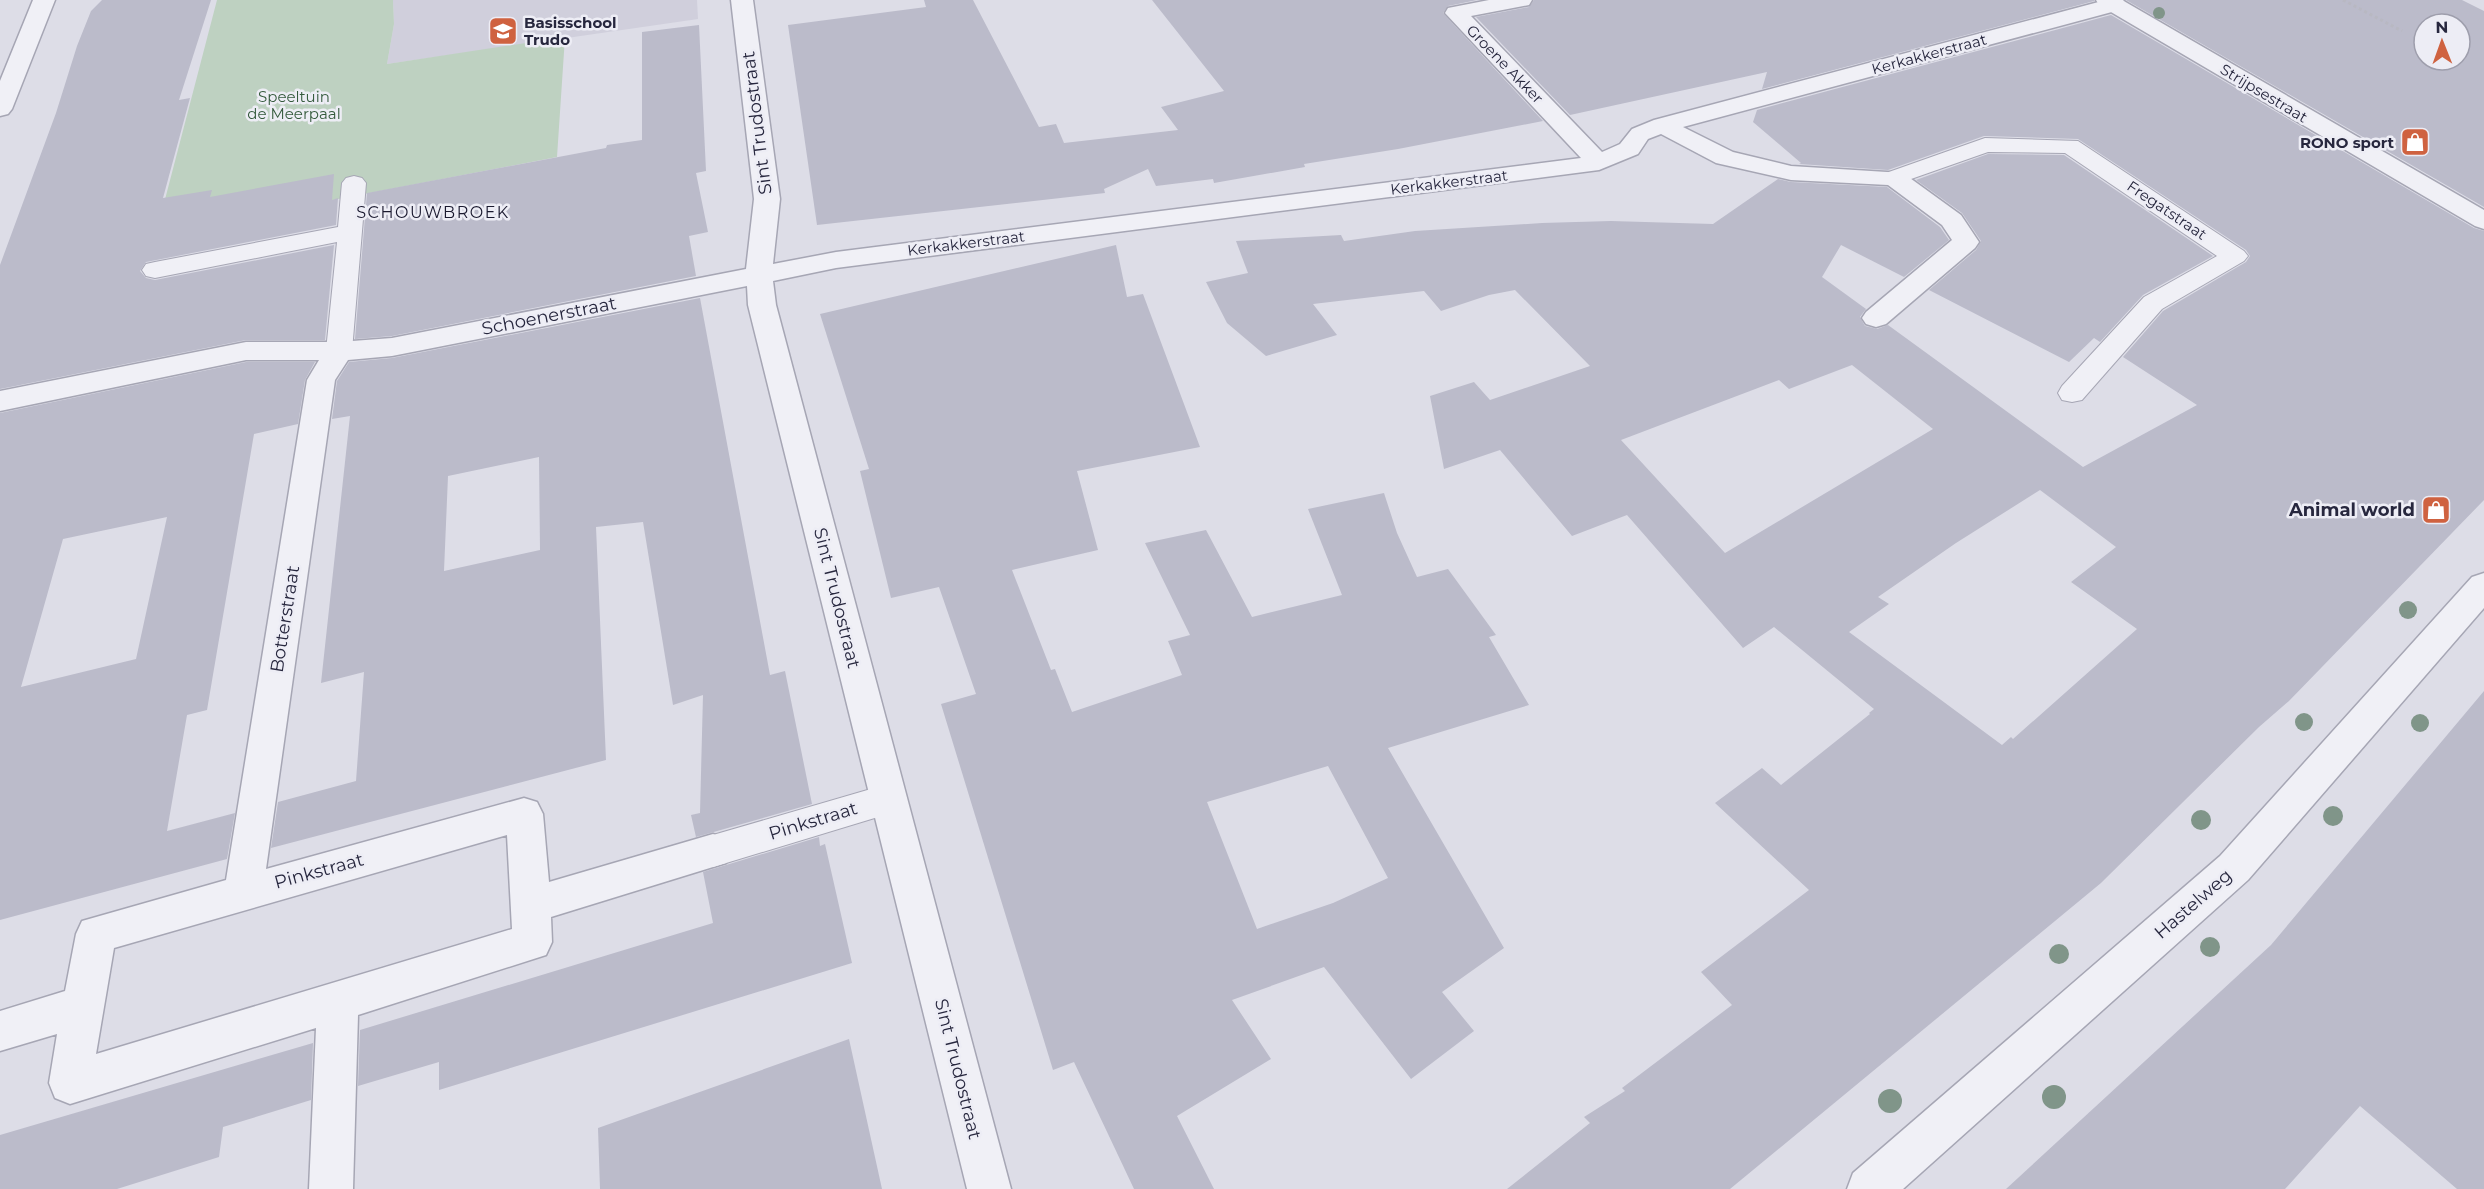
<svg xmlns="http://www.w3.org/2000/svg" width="2484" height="1189" font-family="Montserrat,sans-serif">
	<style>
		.built { fill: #d0cfdc }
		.green { fill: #bed1c1 }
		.building { fill: #bbbbca; fill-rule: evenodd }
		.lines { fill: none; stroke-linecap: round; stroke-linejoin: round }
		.service-casing { stroke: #a6a6b4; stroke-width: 2 }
		.minor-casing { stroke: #a6a6b4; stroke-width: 3 }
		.tertiary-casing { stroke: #a6a6b4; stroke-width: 3 }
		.path { stroke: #b8b8c2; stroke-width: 3; stroke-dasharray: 3 3; stroke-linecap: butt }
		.service { fill: #f0f0f6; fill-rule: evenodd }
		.minor { fill: #f0f0f6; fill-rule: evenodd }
		.tertiary { fill: #f0f0f6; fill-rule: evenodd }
		.tree { fill: #809589 }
		.labels { text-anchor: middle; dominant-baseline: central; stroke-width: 5; stroke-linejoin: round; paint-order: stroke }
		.far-poi-label { font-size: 15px; font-weight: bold; fill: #27273e; stroke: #ededf5; text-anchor: start }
		.far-street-label { font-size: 15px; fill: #27273e; stroke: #ededf5 }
		.far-park-label { font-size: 15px; fill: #345a3c; stroke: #ededf5 }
		.far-neighbourhood-label { font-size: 16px; letter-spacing: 1.5px; fill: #1a192f; stroke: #ededf5 }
		.street-label { font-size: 18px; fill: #27273e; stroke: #ededf5 }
		.poi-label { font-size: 18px; font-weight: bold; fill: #27273e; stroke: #ededf5; text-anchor: end }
	</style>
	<rect width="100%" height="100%" fill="#dddde7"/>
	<path class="built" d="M393,0H697L698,19L387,64L394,24Z"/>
	<path class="green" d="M217,0H393L394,24L387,64L565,37L557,157L156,234Z"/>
	<path class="building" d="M102,0H211L179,100L190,98L163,198L212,190L210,197L334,174L332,200L338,198L336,225L146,262L140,271L146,278L155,280L334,245L325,340H246L0,389V265L56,113L77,46L91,11Z
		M924,0H973L1039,127L1056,124L1064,143L1178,130L1161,107L1224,91L1152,0H1477L1448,6L1443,13L1543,121L1398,149L1304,164L1305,167L1214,183L1213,179L1156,186L1148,169L1104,189L1105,193L817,225L788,25L926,7Z
		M1534,0H2094V1L1762,89L1767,72L1570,115L1476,17L1529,7Z
		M2126,0H2462L2484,11V207ZM2424,24H2460V60H2424Z
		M2111,15L2474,228L2484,231V500L2289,701L2259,727L2101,883L1730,1189H1507L1590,1123L1584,1117L1625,1091L1622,1088L1732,1005L1701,972L1809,890L1715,803L1762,768L1781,785L1870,714L1869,713L1874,709L1774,627L1743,648L1627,515L1572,536L1500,450L1444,469L1430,396L1474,382L1490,400L1590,366L1515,290L1489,295L1441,311L1424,291L1313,304L1337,335L1266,356L1227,323L1206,282L1248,273L1236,241L1341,235L1344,241L1415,231L1542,223L1611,221L1713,224L1778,179L1791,182L1887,187L1940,227L1949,240L1904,277L1841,245L1822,277L1866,309L1860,317L1865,326L1877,329L1888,325L2083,467L2197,405L2123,357L2163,311L2246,262L2250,256L2246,250L2078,139L1984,136L1888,170L1799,164L1801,163L1753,122L1757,110ZM1852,365L1933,429L1725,553L1621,440L1779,380L1789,389ZM2040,490L2116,547L2071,582L2137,629L2013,739L2011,737L2002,745L1849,632L1889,604L1878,597L1956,543Z
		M699,25L706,171L696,173L708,232L689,236L696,276L392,336L355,339L367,193L606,148L607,145L642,140V32Z
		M1988,154L2064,155L2213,256L2143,295L2100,342L2094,338L2069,362L1929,290L1976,250L1981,241L1962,213L1916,180Z
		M1116,245L1127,297L1143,294L1200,447L1077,471L1098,550L1012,570L1051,670L1055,669L1072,712L1182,675L1168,641L1190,635L1145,543L1206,530L1252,617L1342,595L1308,509L1384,493L1397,533L1417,577L1448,569L1496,635L1489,637L1529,705L1388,748L1504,948L1442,992L1474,1031L1411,1079L1324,967L1232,1000L1271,1059L1177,1116L1214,1189H1134L1074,1062L1053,1070L941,704L976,694L939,587L891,598L860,471L869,469L820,314ZM1328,766L1388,878L1333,903L1257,929L1207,802Z
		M700,298L770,675L785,671L812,804L696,837L691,815L700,813L703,695L673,705L643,522L596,527L606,760L271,848L278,802L356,781L364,672L321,683L350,416L332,419L337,381L349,362L392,358ZM539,457L540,550L444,571L448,476Z
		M246,362H315L305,380L298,424L254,434L207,710L187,715L167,831L235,813L227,859L0,920V413ZM167,517L136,659L21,687L63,539Z
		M2484,691V1189H2457L2360,1106L2285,1189H2006L2271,945Z
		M819,837L820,846L825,844L852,963L439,1090V1062L358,1086L360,1030L713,923L703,872Z
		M849,1039L882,1189H600L598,1128Z
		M313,1043L311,1100L223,1127L219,1157L117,1189H0V1135Z"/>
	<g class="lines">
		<g class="service-casing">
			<path id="service" d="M1985,138L2078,141L2244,251L2248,256L2244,261L2162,309L2082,400L2072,402L2062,400L2058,393L2062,386L2144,297L2217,256L2065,153L1988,152L1894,185L1886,183L1882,178L1886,173Z
				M354,176L362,178L366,183L352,351L349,357L339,360L329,357L326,351L337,242L155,278L146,276L142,270L146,264L155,262L338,227L342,183L346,178Z
				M888,784L901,788L906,799L901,810L713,867L700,863L695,851L700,839L713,835Z"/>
		</g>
		<g class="minor-casing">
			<path id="minor" d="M33,0H55L12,109L8,114L0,116V81Z
				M731,0H753L780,199L773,264L836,252L1581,158L1445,13L1448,8L1489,0H1532L1529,5L1471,16L1602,152L1620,144L1632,129L1654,120L2106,0H2123L2126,4L2123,9L1683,127L1733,152L1791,166L1903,173L1961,215L1979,242L1975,248L1886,324L1876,327L1866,324L1862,318L1866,312L1952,240L1942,225L1888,185L1791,180L1716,163L1661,134L1648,139L1638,154L1599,170L836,268L773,281L776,305L1011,1189H967L748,305L747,286L392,356L348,360L335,380L266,869L524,798L537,802L543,814L549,882L713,834L726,839L732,851L726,863L551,917L552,942L546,955L358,1015L353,1189H309L316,1028L70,1104L55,1098L49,1083L57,1034L0,1051V1011L65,991L76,934L82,921L226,880L307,380L319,360H246L0,411V391L246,342H339L392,338L746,269L754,199ZM507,835L512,929L96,1054L114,948Z"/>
		</g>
		<g class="tertiary-casing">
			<path id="tertiary" d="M2096,0H2122L2484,210V229L2475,226L2099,5Z
				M2484,573V608L2248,880L1903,1189H1847L1853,1173L2220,856L2472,577Z"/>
		</g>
		<path class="path" d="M2343,0L2402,31"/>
		<use href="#service" class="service"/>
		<use href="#minor" class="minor"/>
		<use href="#tertiary" class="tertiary"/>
	</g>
	<g class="tree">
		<circle cx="2159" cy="13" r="6"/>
		<circle cx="2408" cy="610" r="9"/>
		<circle cx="2304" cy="722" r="9"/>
		<circle cx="2420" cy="723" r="9"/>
		<circle cx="2333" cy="816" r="10"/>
		<circle cx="2201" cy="820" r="10"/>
		<circle cx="2210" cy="947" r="10"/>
		<circle cx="2059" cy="954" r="10"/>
		<circle cx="2054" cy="1097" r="12"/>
		<circle cx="1890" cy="1101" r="12"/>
	</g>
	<defs>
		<g id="school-square" transform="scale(1.5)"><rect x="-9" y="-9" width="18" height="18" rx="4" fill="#cf6240" stroke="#ededf5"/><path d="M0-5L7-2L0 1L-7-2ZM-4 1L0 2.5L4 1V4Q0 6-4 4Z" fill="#fff"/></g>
		<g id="shop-square" transform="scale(1.5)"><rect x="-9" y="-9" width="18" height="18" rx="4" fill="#cf6240" stroke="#ededf5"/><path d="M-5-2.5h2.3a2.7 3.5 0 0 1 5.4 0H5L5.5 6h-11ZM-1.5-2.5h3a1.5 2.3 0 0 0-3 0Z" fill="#fff"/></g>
	</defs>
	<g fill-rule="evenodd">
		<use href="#school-square" x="503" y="31"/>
		<use href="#shop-square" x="2415" y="142"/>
		<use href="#shop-square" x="2436" y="510"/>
	</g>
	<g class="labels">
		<g class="far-poi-label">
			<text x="524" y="22">Basisschool<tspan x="524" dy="17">Trudo</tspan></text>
			<text x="2394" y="142" text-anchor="end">RONO sport</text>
		</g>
		<g class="far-street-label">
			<text transform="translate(1929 54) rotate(-15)">Kerkakkerstraat</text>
			<text transform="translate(1505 64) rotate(46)">Groene Akker</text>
			<text transform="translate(2264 93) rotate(31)">Strijpsestraat</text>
			<text transform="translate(1449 182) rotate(-7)">Kerkakkerstraat</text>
			<text transform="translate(2167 210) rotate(34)">Fregatstraat</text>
			<text transform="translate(966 243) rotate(-7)">Kerkakkerstraat</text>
		</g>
		<g class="far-park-label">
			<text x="294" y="96">Speeltuin<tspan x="294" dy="17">de Meerpaal</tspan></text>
		</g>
		<g class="far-neighbourhood-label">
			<text x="433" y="212">SCHOUWBROEK</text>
		</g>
		<g class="street-label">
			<text transform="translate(757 123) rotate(-97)">Sint Trudostraat</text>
			<text transform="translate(549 316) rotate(-11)">Schoenerstraat</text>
			<text transform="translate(837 598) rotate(76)">Sint Trudostraat</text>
			<text transform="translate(285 619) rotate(-81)">Botterstraat</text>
			<text transform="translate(813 821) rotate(-17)">Pinkstraat</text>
			<text transform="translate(319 871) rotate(-15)">Pinkstraat</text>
			<text transform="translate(2193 904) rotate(-41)">Hastelweg</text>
			<text transform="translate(958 1069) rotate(76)">Sint Trudostraat</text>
		</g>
		<g class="poi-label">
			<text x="2415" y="510">Animal world</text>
		</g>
	</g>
	<g transform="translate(2442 42) rotate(359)"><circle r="28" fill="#ededf5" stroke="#9e9eac" stroke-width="1.5"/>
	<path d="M0-4.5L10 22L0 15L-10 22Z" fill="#cf6240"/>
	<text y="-9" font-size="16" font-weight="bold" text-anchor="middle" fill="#27273e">N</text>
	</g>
</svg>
